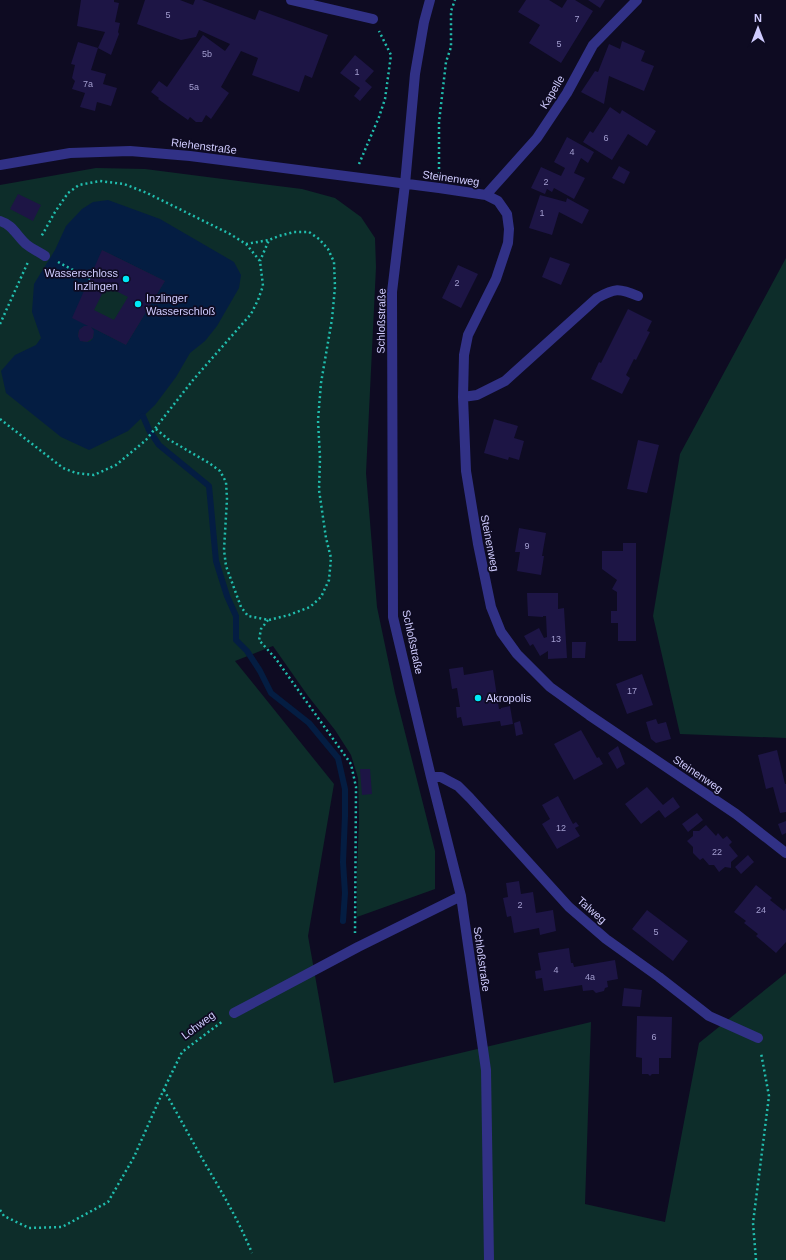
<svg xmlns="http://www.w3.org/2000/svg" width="786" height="1260" font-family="Arial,sans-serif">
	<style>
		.green { fill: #0d2d2a }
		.water { fill: #041d42; fill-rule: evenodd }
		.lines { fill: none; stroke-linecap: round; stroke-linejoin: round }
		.stream { stroke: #041d42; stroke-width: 6 }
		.building { fill: #1d1545; fill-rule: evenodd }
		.path { stroke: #21beae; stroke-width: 2.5; stroke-dasharray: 2 3; stroke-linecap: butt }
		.minor { stroke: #313186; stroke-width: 10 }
		.poi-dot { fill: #00e9f7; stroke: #0e0b22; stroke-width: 1.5 }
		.labels { text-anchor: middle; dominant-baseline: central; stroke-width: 3.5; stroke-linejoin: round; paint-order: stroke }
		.number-label { font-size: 9px; fill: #a39ed0 }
		.street-label { font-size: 11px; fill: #d0ccff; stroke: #0e0b22 }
		.poi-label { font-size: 11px; fill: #d0ccff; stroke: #0e0b22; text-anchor: start }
	</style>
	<rect width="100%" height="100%" fill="#0e0b22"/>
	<path class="green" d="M96,168L145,169L302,189L335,198L361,217L375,238L376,267L366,473L377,607L395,693L435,851V889L357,917V871L359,821L358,778L351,755L335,730L308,696L273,646L235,661L334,784L308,936L334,1083L591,1022L585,1204L665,1222L699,1043L786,973V1260H0V185Z
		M786,258V738L680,734L653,616L680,454Z"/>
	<path class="water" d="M108,200L160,219L234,262L241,275L239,288L217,326L205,341L190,353L176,377L155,405L128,431L89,450L61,437L6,393L1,371L15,355L36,345L41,338L32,312L34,284L55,250L66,226L82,209L93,202ZM102,250L165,281L126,345L89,326C102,339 84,349 78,336C78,330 81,326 88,326Z"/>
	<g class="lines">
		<path class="stream" d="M143,416L149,430L159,445L209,486L216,561L227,596L236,616V640L247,651L260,671L271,693L309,723L338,758L345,789V816L343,862L345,893L343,921"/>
	</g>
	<path class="building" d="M81,0H114V2L119,3L115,22L120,23L118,32L119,34L111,55L98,48L91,70L106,74L103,84L117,88L111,106L97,102L95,111L80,107L85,93L72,89L75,81L72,78L75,65L71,64L78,42L98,48L105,32L77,26Z
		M145,0H180L193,5L195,0H202L255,20L259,10L328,35L312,78L305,75L299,92L252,75L258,58L241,51L221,87L229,93L211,119L206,115L202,122H196L190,117L188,120L158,99L159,98L151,92L159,81L167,87L203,35L225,51L230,44L199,30L196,37L181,40L137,24Z
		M526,0H549L562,8L567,0H575L593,11L561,63L529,43L540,25L518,12Z
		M588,0H605L600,8Z
		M622,41L645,51L641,61L654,66L644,91L609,76L604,104L581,92L595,71L598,72L609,44L620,49Z
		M355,55L374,71L365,81L372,87L360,101L354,96L360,88L340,73Z
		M610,107L620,114L622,110L656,131L647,146L628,134L612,160L583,142L590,131L593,133Z
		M567,137L594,152L588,163L581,158L574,173L585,178L574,199L554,188L552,192L547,189L545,194L531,188L541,167L561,176L565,168L554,162Z
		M619,166L630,172L624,184L612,178Z
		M18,194L41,205L33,221L10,209Z
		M540,195L566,202L567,198L589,210L582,224L559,212L552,235L529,228Z
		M102,250L165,281L126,345L91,327L94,331L93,338L87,342L80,341L78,336L79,330L84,326H88L72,318ZM106,286L128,297L114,320L94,310Z
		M550,257L570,264L561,285L542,277Z
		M458,265L478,274L461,308L442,298Z
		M628,309L652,321L647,331L650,332L636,360L634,359L626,375L630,378L622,394L591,379L599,362L601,363Z
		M494,419L518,426L514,438L524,441L519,460L509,457L508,460L484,453Z
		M638,440L659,445L647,493L627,489Z
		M519,528L546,533L542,556H544L541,575L517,571L520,552H515Z
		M623,543H636V641H618V623H611V611H617V592L612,589L617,580L602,569V551H623Z
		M527,593H558V609L564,608L567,658L548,659V651L540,656L533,644L530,646L524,636L539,628L544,638L547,637L546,616H543V617L528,616Z
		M572,642H586L585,658H572Z
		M463,667L464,675L493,670L499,709H501V708L510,706L513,724L501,726L500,721L463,726L461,717L457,718L456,707H460L457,688L452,689L449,669Z
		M642,674L653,705L627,714L616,684Z
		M656,719L658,724L666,722L671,739L656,743L651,739L646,722Z
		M520,721L523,734L516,736L514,723Z
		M581,730L597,758L599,757L603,764L574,780L554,744Z
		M618,746L625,764L617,769L608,753Z
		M777,750L785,784H786V812L780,813L773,787L766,789L758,755Z
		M360,769H370L372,794L362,795Z
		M647,787L663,805L673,797L680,807L665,818L659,810L641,824L625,804Z
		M558,796L573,824L576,822L579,826L575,828L580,836L557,849L542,824L550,819L542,805Z
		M697,813L703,820L688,832L682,824Z
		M786,821V833L782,835L778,824Z
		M706,825L716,836L718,833L723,839L727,836L732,842L729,845L738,856L731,862V868L725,867L719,872L714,865H709L703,858L700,860L693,853V847L687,841L693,836V831H699Z
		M748,855L754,862L741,874L735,867Z
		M519,881L521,894L533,892L536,913L553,910L556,931L540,935L539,928L514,933L511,916L507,917L503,898L508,897L506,883Z
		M756,885L772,898L770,900L784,911L786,908V942L776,953L756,936L758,934L744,923L746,921L734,912Z
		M647,910L688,941L673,961L632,929Z
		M569,948L571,963H573L574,967L615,960L618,979L607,981L608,987L605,988L604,991L596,993L593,990L583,991L582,985L544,991L542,978L536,979L535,971L541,970L538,953Z
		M624,988L642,990L640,1007L622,1006Z
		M637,1016L672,1017L671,1058H659V1074H652L650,1076L648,1074H642V1058L636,1057Z"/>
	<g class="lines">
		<path class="path" d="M359,164L379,117L385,99L391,55L379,31
			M439,174V122L446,62L451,47V11L455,0
			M246,244L269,240
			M58,262L90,279
			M0,324L28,262
			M0,419L63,468L76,473L94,475L116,465L146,440L193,380L251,314L258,300L263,286L260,261L246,244L230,234L147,193L124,184L100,181L79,185L68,193L55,212L41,237
			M156,429L168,439L209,463L220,471L226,482L227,499L224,550L226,566L241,607L248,616L269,620L289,615L310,607L321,597L329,580L331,558L326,538L319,490L320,458L318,420L321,383L332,319L335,287L334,262L328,249L319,239L309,232H294L279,236L269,240L260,261
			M268,620L261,629L259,640L276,659L351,764L356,787L355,933
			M164,1090C177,1113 190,1137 203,1160C221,1191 238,1219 252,1253
			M0,1210L4,1216L29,1228L62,1227L108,1202L134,1157L164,1089L182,1052L223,1021
			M756,1260L753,1223L769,1096L761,1053"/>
		<path class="minor" d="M291,0L373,19
			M430,0L424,22L415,74L405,184L392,292L393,617L431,777L461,896L486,1070L489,1260
			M0,165L70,153L130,151L190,156L439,188L486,195L498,201L507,214L509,229L508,243L496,279L468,335L464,355L463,397L466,471L478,544L491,607L501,632L517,654L550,687L589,715L736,814L786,853
			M486,195L537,138L567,93L593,45L637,0
			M0,221C13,225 16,235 26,244C32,249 39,252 45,256
			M463,397L477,395L505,381L597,298C615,288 619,288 638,296
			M431,777H441L458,786L470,798L569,907L606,939L659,977L709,1016L758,1038
			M234,1013L358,947L461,896"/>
	</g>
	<g class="poi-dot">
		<circle cx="126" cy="279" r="4"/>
		<circle cx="138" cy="304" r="4"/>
		<circle cx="478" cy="698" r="4"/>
	</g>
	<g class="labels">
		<g class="number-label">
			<text x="168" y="15">5</text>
			<text x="577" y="19">7</text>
			<text x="559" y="44">5</text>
			<text x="207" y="54">5b</text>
			<text x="357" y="72">1</text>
			<text x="88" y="84">7a</text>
			<text x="194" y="87">5a</text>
			<text x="606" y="138">6</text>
			<text x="572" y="152">4</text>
			<text x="546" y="182">2</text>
			<text x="542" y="213">1</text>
			<text x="457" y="283">2</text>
			<text x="527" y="546">9</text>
			<text x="556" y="639">13</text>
			<text x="632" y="691">17</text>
			<text x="561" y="828">12</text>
			<text x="717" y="852">22</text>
			<text x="520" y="905">2</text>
			<text x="761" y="910">24</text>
			<text x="656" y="932">5</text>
			<text x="556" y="970">4</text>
			<text x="590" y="977">4a</text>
			<text x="654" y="1037">6</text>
		</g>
		<g class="street-label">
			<text transform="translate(552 92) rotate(-59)">Kapelle</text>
			<text transform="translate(204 146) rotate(7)">Riehenstraße</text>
			<text transform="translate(451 178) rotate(8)">Steinenweg</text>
			<text transform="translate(381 321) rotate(-89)">Schloßstraße</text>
			<text transform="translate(490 543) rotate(79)">Steinenweg</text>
			<text transform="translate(413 642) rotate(78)">Schloßstraße</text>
			<text transform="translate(698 774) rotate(34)">Steinenweg</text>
			<text transform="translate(592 910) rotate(41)">Talweg</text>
			<text transform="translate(482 959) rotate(82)">Schloßstraße</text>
			<text transform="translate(198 1025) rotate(-37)">Lohweg</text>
		</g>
		<g class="poi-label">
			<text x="118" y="273" text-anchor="end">Wasserschloss<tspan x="118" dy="13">Inzlingen</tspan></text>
			<text x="146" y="298">Inzlinger<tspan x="146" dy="13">Wasserschloß</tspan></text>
			<text x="486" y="698">Akropolis</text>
		</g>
	</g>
	<g transform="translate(758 28)" stroke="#0e0b22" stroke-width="3" paint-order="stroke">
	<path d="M0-3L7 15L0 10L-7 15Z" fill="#d0ccff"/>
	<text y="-6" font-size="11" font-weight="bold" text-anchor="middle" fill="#d0ccff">N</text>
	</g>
</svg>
